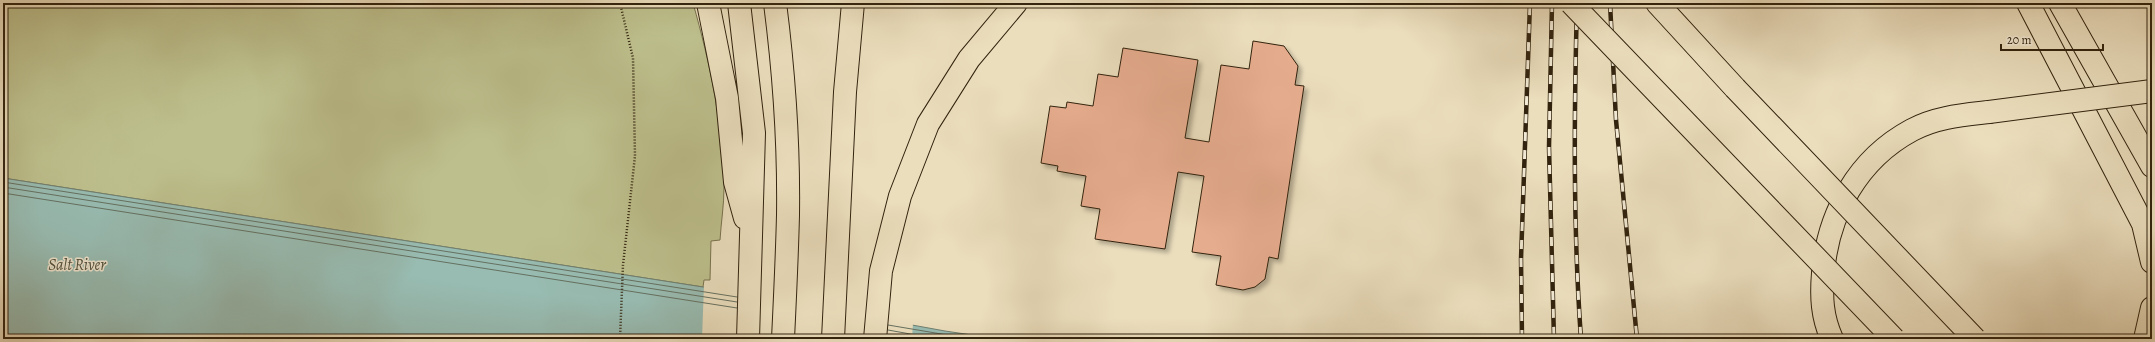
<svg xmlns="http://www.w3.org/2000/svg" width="2155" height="342" font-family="Alegreya,serif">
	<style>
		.green { fill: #bdc08d; stroke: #78724e }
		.water { fill: #98bcb2; stroke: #6f7f70 }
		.pier { fill: #ebdebd }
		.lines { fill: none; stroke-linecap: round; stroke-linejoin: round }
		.shore { stroke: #657060; stroke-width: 1 }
		.building { fill: #e6ac8e; stroke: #32230e; filter: url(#shadow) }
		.motorway-casing { stroke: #32230e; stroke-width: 24 }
		.path { stroke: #32230e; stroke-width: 2.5; stroke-dasharray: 1 2; stroke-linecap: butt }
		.motorway { stroke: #ebdebd; stroke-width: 22 }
		.rail-casing { stroke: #32230e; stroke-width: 4.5 }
		.rail { stroke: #f2ead4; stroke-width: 3; stroke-dasharray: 9; stroke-linecap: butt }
		.motorway-bridge-casing { stroke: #32230e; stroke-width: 24; stroke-linecap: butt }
		.motorway-bridge { stroke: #ebdebd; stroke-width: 22 }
		.labels { text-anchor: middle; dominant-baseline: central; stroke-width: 3; stroke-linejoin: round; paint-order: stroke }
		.water-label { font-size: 16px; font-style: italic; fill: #51513f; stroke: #f2ead4 }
	</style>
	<defs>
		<filter id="shadow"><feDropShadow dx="3.5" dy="3.5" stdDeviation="2" flood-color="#0004"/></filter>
	</defs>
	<rect width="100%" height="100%" fill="#ebdebd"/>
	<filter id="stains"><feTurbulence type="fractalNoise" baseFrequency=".005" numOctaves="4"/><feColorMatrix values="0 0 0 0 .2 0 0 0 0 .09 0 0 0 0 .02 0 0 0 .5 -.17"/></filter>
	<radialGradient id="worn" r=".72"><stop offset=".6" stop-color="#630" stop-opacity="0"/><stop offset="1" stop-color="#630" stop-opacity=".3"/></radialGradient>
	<path class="green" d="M3,3H693C710,63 723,125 724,188C724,205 721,223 720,240L711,241L710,280H704L703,287L3,178Z"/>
	<path class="water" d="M3,178L703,287L945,331L999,339H3Z"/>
	<path class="pier" d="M704,285L913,323L912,339H702Z"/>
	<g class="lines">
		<path class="shore" d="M3,182L737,297
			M3,187L737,302
			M3,193L737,308
			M888,325L971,339
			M888,330L938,339"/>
	</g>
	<path class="building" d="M1253,41L1284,46L1298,66L1295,85L1304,86L1278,259L1269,257L1265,279L1255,287L1243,290L1216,285L1221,256L1192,252L1204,176L1178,172L1165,249L1095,239L1100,209L1081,206L1086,176L1057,171L1058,166L1041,163L1050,106L1066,108L1067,102L1093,106L1098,74L1118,77L1123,48L1198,60L1185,138L1209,142L1221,65L1249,69Z"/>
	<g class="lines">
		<g class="motorway-casing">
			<path id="motorway" d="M708,3L727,98L735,182L745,218
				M739,3L754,133L748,339
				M775,3C784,73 789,144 788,215C787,256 785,298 783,339
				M1657,3L1735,88
				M2028,3L2143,224L2152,262
				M2060,3L2152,166
				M833,339L845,92L853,3
				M875,339L881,271L900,196L928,124L969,59L1016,3
				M1832,339C1822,317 1821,297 1823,273C1828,213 1858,159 1912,130C1936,117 1963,115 1989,112
				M2145,339L2152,308"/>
		</g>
		<path class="path" d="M620,3L633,58L635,156L623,265L620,339"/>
		<use href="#motorway" class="motorway"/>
		<g class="rail-casing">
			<path id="rail" d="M1552,3L1549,147L1554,339
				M1577,3C1574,115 1573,227 1581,339
				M1610,3L1616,120L1637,339
				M1522,339L1521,259L1530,3"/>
		</g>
		<use href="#rail" class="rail"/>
		<g class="motorway-bridge-casing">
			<path id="motorway-bridge" d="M1571,3L1894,339
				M1735,88L1975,339
				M1989,112L2152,91"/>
		</g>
		<use href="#motorway-bridge" class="motorway-bridge"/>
	</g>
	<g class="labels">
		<g class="water-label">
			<text x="77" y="265">Salt River</text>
		</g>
	</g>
	<rect width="2155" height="342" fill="none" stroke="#ebdebd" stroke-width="16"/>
	<rect x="4" y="4" width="2147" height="334" fill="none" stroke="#32230e" stroke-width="2"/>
	<rect x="8" y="8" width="2139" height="326" fill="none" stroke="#32230e"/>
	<path d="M2001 44v6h102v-6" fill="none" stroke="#32230e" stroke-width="2"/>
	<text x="2007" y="44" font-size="12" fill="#32230e" stroke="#f2ead4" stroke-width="3" paint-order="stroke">20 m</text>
	<rect width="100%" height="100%" filter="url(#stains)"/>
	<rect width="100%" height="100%" fill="url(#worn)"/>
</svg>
